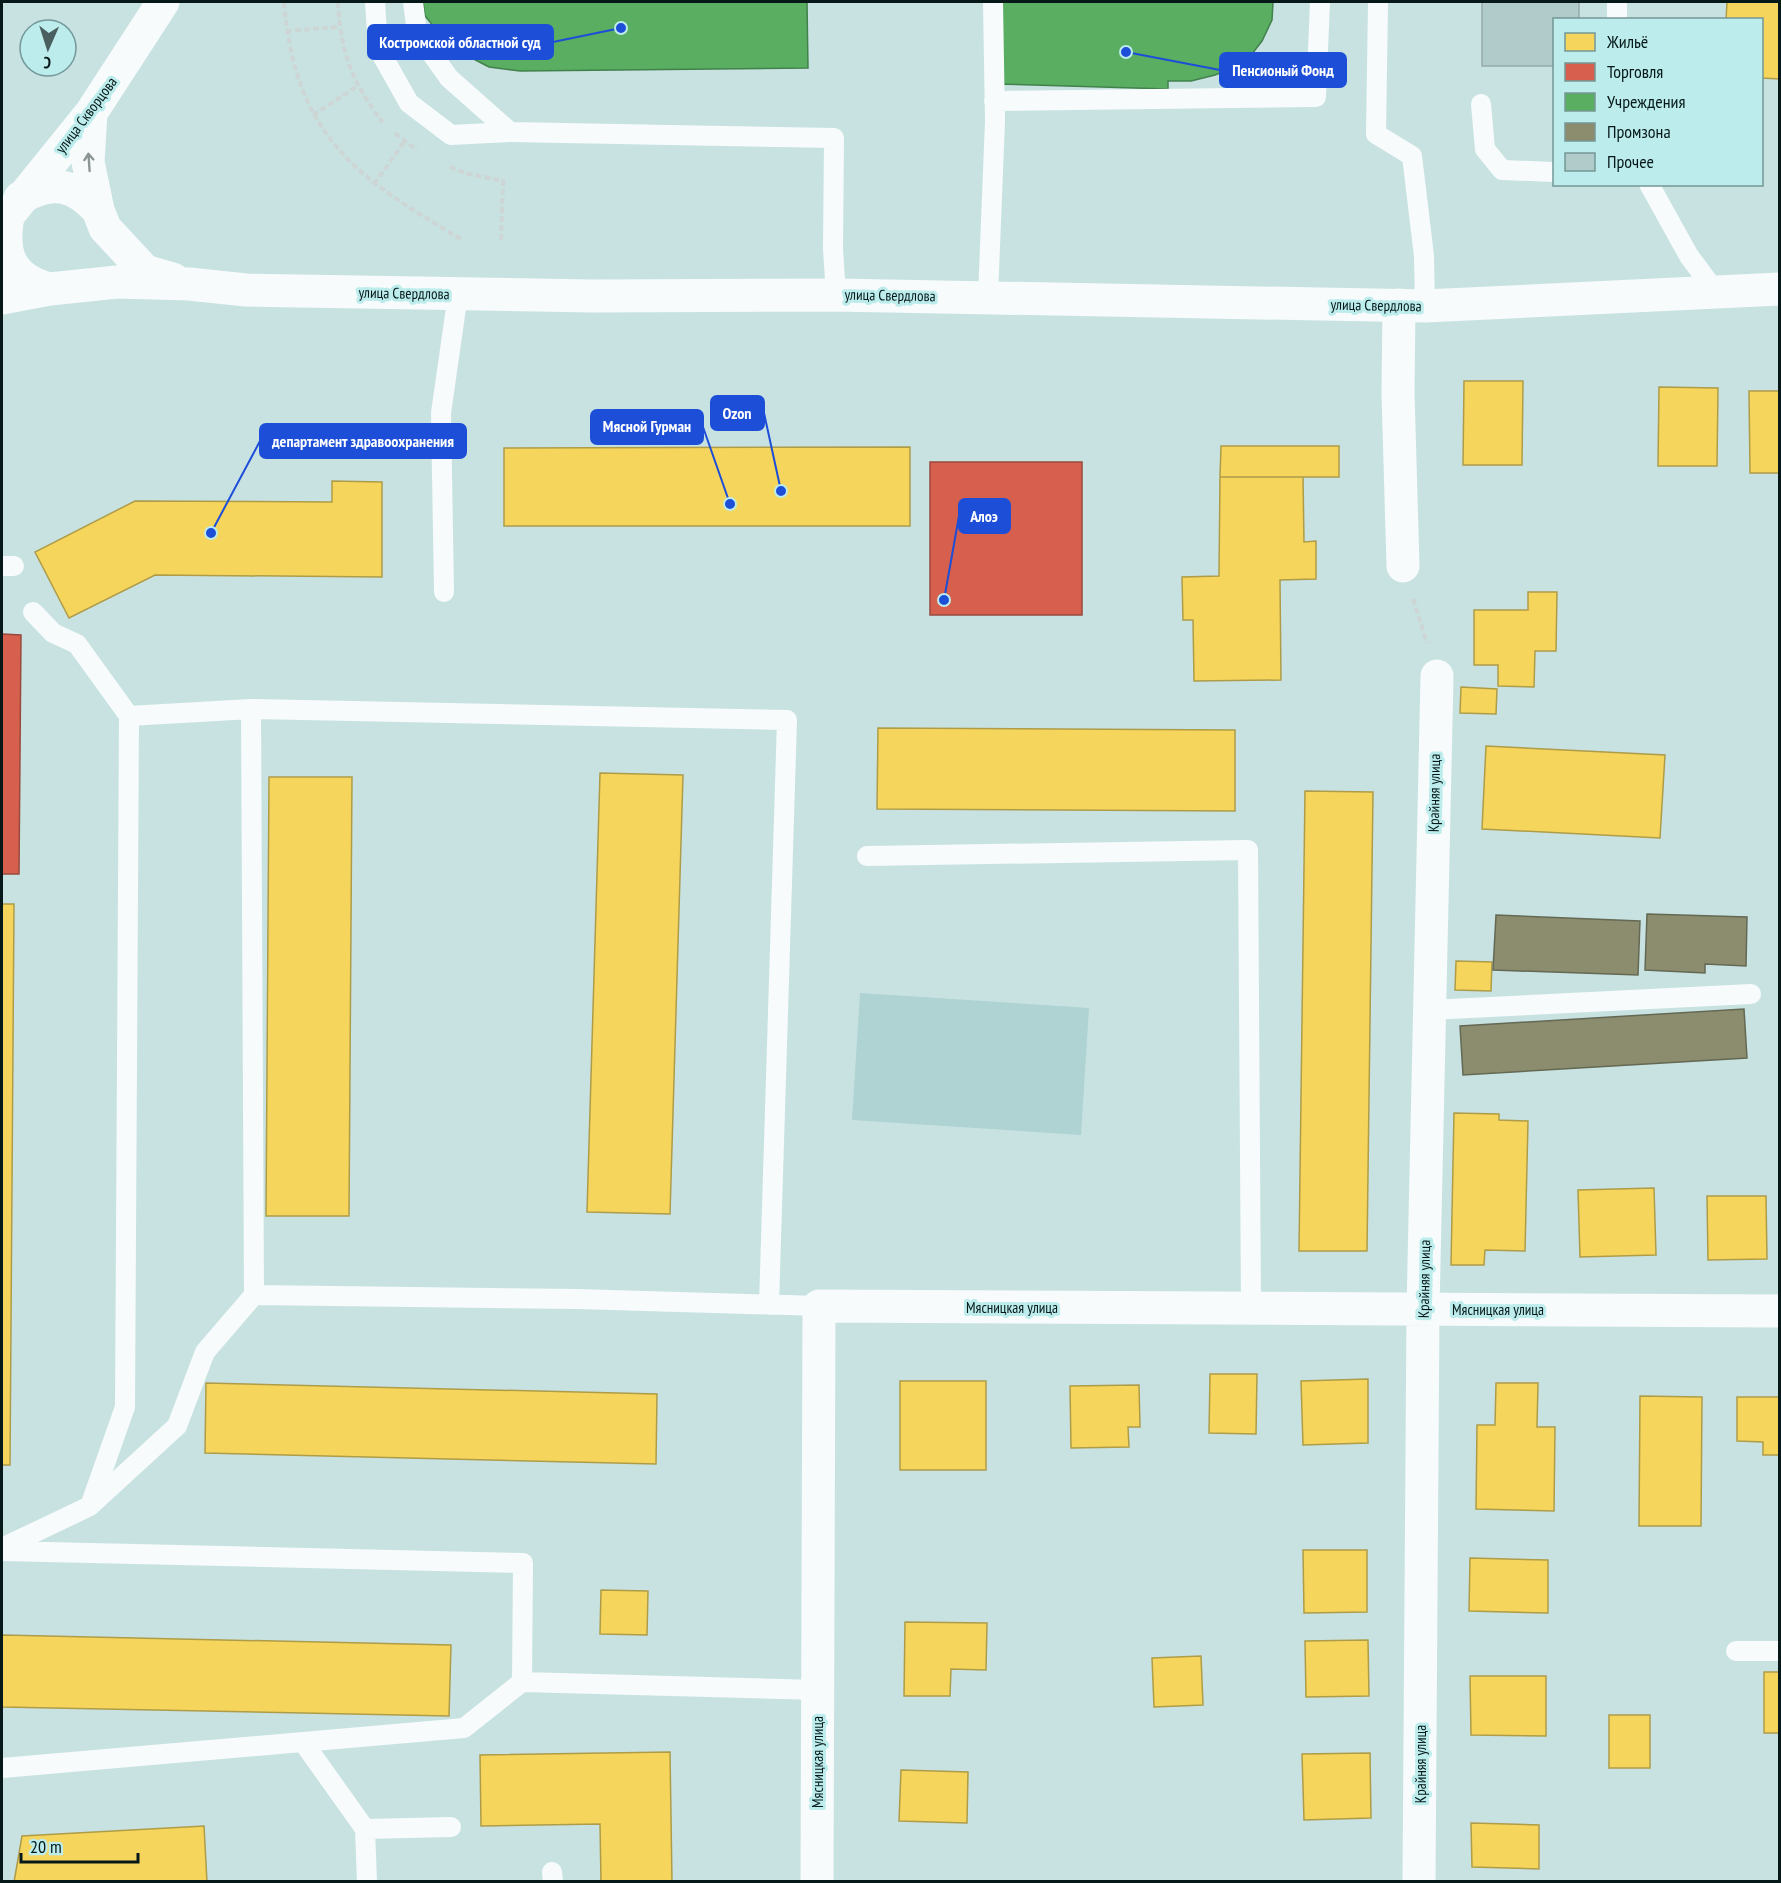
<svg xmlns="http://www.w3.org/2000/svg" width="1781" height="1883" font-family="'PT Sans Narrow',sans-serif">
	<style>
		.green { fill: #afd2d2 }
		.homes { fill: #f6d55c; stroke: #ae9c48; stroke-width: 1.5 }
		.shops { fill: #d6604d; stroke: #984a3d; stroke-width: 1.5 }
		.public { fill: #5aae61; stroke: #41814b; stroke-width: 1.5 }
		.industry { fill: #8c8c6e; stroke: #646954; stroke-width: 1.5 }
		.building { fill: #b1caca; stroke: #97acac; stroke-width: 1.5 }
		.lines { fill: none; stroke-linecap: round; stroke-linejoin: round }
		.path { stroke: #cdd5d5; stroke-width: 4; stroke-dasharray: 6 3; stroke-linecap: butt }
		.service { stroke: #f7fbfb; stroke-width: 20 }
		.minor { stroke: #f7fbfb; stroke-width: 33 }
		.tertiary { stroke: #f7fbfb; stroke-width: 33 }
		.oneway { stroke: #8b9595 }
		.labels { text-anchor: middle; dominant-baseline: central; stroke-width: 6; stroke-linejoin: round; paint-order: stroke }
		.street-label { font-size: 15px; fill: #061818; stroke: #bdecec }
		.leader { fill: none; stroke: #1d4ed8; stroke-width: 2 }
		.callout-dot { fill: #1d4ed8; stroke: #bdecec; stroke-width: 2 }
		.callout { fill: #1d4ed8; stroke: #1d4ed8; stroke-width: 2 }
		.callout-label { font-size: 16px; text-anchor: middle; font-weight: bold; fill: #fff }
	</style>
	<rect width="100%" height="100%" fill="#c8e2e2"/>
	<path class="green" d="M860,993L1089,1008L1081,1135L852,1120Z"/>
	<path class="homes" d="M1727,2H1780V79L1762,78V20H1726Z
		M1464,381H1523L1522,465H1463Z
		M1659,387L1718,388L1717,466H1658Z
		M1749,391H1780V473H1750Z
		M1221,446H1339V477H1220Z
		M910,447V526H504V448Z
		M1220,477H1303L1304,542L1316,541V579L1280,580L1281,680L1194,681L1193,620H1183L1182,577L1219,576Z
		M332,481L382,482V577L155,575L69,618L35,552L135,501L332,502Z
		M1528,592H1557L1556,651H1535L1534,687L1498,686V665H1474V610H1528Z
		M1461,687L1497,689L1496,714L1460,713Z
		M878,728L1235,730V811L877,809Z
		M1486,746L1665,755L1660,838L1482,829Z
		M600,773L683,775L670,1214L587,1212Z
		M269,777H352L349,1216H266Z
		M1305,791L1373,792L1367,1251H1299Z
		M2,904H14L10,1465H2Z
		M1456,961L1492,962L1491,991L1455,990Z
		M1454,1113L1499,1114V1120L1528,1121L1525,1251L1485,1250L1484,1265H1451Z
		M1654,1188L1656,1255L1580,1257L1578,1190Z
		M1707,1196H1766L1767,1259L1708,1260Z
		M1210,1374H1257L1256,1434L1209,1433Z
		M1368,1379V1443L1303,1445L1301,1381Z
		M900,1381H986V1470H900Z
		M206,1383L657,1394L656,1464L205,1453Z
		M1496,1383H1538L1537,1427H1555L1554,1511L1476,1509L1477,1425H1495Z
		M1139,1385L1140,1427H1128L1129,1447L1071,1448L1070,1386Z
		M1640,1396L1702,1397L1701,1526H1639Z
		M1737,1397H1780V1455H1763V1442L1737,1441Z
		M1303,1550H1367V1612L1304,1613Z
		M1470,1558L1548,1560V1613L1469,1611Z
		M601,1590L648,1591L647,1635L600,1634Z
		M905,1622L987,1623L986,1670L951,1669L950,1696H904Z
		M2,1635L451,1645L449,1716L2,1707Z
		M1368,1640L1369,1696L1306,1697L1305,1641Z
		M1201,1656L1203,1705L1154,1707L1152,1658Z
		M1764,1672H1780V1733H1764Z
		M1470,1676H1546V1736L1471,1735Z
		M1609,1715H1650V1768H1609Z
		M670,1752L672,1882H601L600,1824L481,1826L480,1755Z
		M1370,1753L1371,1818L1304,1820L1302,1754Z
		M901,1770L968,1772L967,1823L899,1821Z
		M1471,1823L1539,1825V1869L1472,1867Z
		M204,1826L207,1882H14L22,1836Z"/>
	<path class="shops" d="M930,462H1082V615H930Z
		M2,634L21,635L19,874H2Z"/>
	<path class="public" d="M423,2H807L808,68L520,71L489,67L464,54L445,40L425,16Z
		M998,2H1273L1272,20L1262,41L1245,63L1215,75L1191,81H1168V89L997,84Z"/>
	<path class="industry" d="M1647,914L1747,917L1746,966L1705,964V973L1645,970Z
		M1496,915L1640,921L1638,975L1493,970Z
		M1744,1009L1747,1058L1463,1075L1460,1026Z"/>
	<path class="building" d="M1482,2H1579V20H1554V66H1482Z"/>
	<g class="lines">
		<path class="path" d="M284,2C295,134 353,176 461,239
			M338,2C340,41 347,70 369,103C373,109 377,116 383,122
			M286,31L339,27
			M313,115L358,86
			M395,133L417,150
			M450,167L468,174L503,181L501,242
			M374,184L404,142
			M1413,599L1427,643"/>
		<path class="service" d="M375,2L378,48L409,103L451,135L510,132
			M413,2L417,33L449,78L510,132L834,138L833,249L836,295
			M1378,2L1376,134L1412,156L1424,256L1425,306
			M1617,2V20
			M994,101L1316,97L1320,2
			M1481,104L1485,149L1502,170L1554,172
			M1649,184L1689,256L1715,291
			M988,297L995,121L993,2
			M2,566H14
			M444,592L441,413L458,294
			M251,709L787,720L769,1305
			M129,716L251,709L254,1295
			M867,856L1248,850L1251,1308
			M1429,1010L1751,994
			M92,1504L177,1426L205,1352L254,1295L577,1299L819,1306
			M2,1548L90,1506L125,1407L129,716L77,644L53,633L33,612
			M2,1551L523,1563L522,1682
			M1736,1651H1780
			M303,1742L365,1829L451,1827
			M2,1768L464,1728L522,1682L818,1690
			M365,1829L367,1882
			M552,1872L553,1882"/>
		<path class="minor" d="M1399,305L1398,393L1403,566
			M817,1882L819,1306L1780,1311
			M1419,1882L1423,1309L1437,676"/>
		<path class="tertiary" d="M91,113L88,162L98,210L105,228L145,271L173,279
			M20,198C52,180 73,183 98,210
			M9,212C0,252 9,279 50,289
			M2,223L91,113L163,2
			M2,298L50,289L117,282L189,284L246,290L593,296L836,295L1425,306L1780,289"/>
	</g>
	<defs><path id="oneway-shaft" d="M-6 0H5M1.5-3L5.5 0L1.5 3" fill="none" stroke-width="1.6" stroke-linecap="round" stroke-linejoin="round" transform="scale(1.5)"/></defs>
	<use class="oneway" href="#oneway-shaft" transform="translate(89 162) rotate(-94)"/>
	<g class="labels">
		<g class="street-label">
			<text transform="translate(86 115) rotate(-53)">улица Скворцова</text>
			<text transform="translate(404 293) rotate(1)">улица Свердлова</text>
			<text transform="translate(890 295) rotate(1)">улица Свердлова</text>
			<text transform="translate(1376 305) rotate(1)">улица Свердлова</text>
			<text transform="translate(1434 793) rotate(-89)">Крайняя улица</text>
			<text transform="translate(1424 1279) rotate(-89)">Крайняя улица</text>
			<text x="1012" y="1307">Мясницкая улица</text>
			<text x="1498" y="1309">Мясницкая улица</text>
			<text transform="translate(817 1762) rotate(-90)">Мясницкая улица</text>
			<text transform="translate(1420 1764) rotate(-90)">Крайняя улица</text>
		</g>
	</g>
	<path class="leader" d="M621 28L553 42M1126 52L1220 70M781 491L764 413M730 504L703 427M211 533L260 441M944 600L959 516"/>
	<g class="callout-dot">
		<circle cx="621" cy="28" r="6"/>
		<circle cx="1126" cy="52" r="6"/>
		<circle cx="781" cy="491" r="6"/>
		<circle cx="730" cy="504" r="6"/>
		<circle cx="211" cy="533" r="6"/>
		<circle cx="944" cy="600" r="6"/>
	</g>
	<g class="callout">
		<rect x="368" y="25" width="185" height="34" rx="6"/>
		<rect x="1220" y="53" width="126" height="34" rx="6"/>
		<rect x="711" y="396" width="53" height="34" rx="6"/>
		<rect x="591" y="410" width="112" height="34" rx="6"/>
		<rect x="260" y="424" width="206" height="34" rx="6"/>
		<rect x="959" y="499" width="51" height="34" rx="6"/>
	</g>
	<g class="callout-label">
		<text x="460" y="48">Костромской областной суд</text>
		<text x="1283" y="76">Пенсионый Фонд</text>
		<text x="737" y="419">Ozon</text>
		<text x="647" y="432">Мясной Гурман</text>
		<text x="363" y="447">департамент здравоохранения</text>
		<text x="984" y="522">Алоэ</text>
	</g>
	<rect width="1781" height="1883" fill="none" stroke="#061818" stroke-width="6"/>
	<rect x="1553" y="18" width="210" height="168" fill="#bdecec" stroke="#749797" stroke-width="1.5"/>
	<rect x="1565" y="33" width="30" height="18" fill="#f6d55c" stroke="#749797" stroke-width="1.5"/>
	<text x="1607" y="48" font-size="18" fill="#061818">Жильё</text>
	<rect x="1565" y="63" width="30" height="18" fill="#d6604d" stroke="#749797" stroke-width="1.5"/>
	<text x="1607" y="78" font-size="18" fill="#061818">Торговля</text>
	<rect x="1565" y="93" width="30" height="18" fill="#5aae61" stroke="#749797" stroke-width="1.5"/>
	<text x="1607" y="108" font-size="18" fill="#061818">Учреждения</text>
	<rect x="1565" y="123" width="30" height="18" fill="#8c8c6e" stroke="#749797" stroke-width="1.5"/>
	<text x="1607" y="138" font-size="18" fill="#061818">Промзона</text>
	<rect x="1565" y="153" width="30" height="18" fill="#b1caca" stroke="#749797" stroke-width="1.5"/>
	<text x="1607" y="168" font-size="18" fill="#061818">Прочее</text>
	<g transform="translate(48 48) rotate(183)"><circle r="28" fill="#bdecec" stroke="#749797" stroke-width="1.5"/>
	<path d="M0-4.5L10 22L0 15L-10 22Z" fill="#4a5f5f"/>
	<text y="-9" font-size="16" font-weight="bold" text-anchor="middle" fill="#061818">С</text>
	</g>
	<path d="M21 1853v9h117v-9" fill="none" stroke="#061818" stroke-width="3"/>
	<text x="30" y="1853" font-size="18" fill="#061818" stroke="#bdecec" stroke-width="4.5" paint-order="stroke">20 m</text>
</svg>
